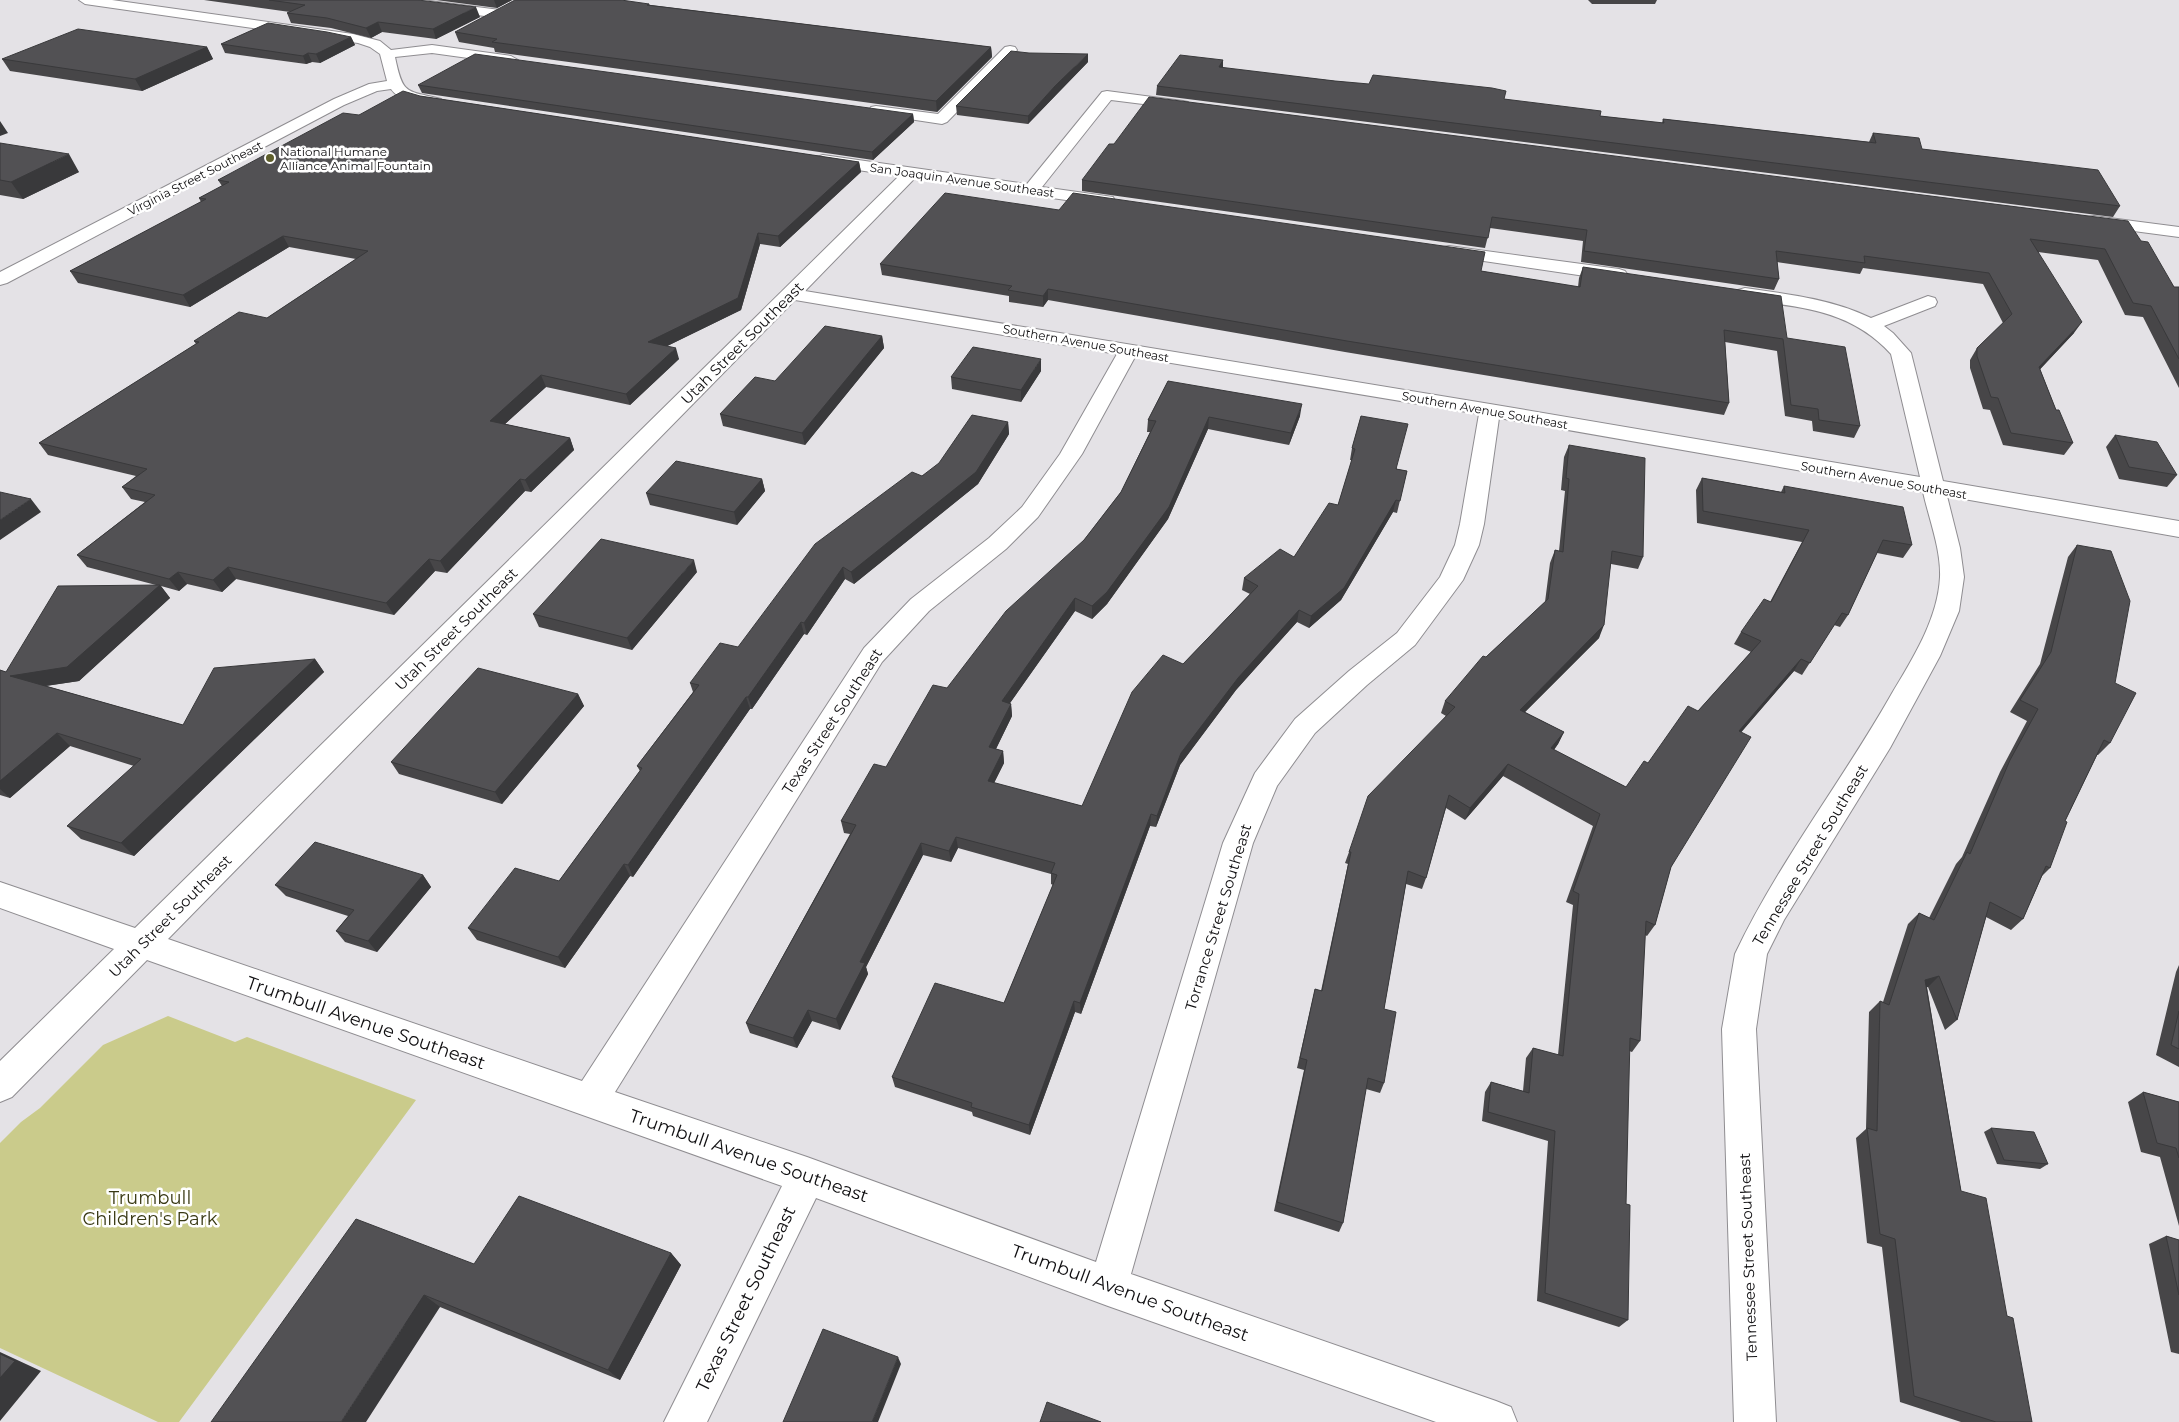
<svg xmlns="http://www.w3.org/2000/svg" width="2179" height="1422" font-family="Montserrat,sans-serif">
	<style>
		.green { fill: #cacb8b }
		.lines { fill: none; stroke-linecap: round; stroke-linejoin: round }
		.street-casing { stroke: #8f8d91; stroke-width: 2 }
		.street { fill: #fff; fill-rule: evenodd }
		.wall { fill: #474648 }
		.shaded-wall { fill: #39393b }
		.building { fill: #525154; stroke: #39393b }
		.poi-dot { fill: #5e5e2b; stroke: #fff; stroke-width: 2 }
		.labels { text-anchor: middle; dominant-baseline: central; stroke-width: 5; stroke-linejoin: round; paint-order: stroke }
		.far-poi-label { font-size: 12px; fill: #0f0e10; stroke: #fff; text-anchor: start }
		.far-street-label { font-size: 12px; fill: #0f0e10; stroke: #fff }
		.street-label { font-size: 15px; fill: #0f0e10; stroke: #fff }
		.near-street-label { font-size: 18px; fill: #0f0e10; stroke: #fff }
		.near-park-label { font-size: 18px; fill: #383813; stroke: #fff }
	</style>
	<rect width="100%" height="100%" fill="#e4e2e6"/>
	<path class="green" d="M168,1016L235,1042L247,1037L416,1100L179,1422H158L0,1348V1143L21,1122L40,1108L103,1045Z"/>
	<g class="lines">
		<g class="street-casing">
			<path id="street" d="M79,0H112L353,34L380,41L391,50L432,45L511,56L518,60L511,64L432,53L395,57C403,96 406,90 441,99L443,102L441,105C426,109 400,102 391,89L377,91L344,105L7,283L0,285V272L334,99L369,84L387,81L380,54L370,47L358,43L85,4Z
				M387,0H422L500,10L506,14L500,18L393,4Z
				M1010,46L1015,47L1017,50L1015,53L947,122L942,124L876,114L871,113L869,110L871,107L876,106L938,114L1005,47Z
				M1107,91L1183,101L1188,102L1190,105L1188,108L1183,109L1111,100L1042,187L1113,197L1115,201L1113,205L1107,206L915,178L805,291L1490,404L1920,477L1891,354C1851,310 1801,307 1745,300L1738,298L1736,294L1738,290L1745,288C1788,294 1832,299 1871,318L1928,296L1935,298L1937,302L1935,306L1884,326L1893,333L1911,353L1943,481L2179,521V537L1947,496L1960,548L1964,577L1959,611L1940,656L1890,748L1784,920L1767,954L1756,1029L1776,1422H1734L1722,1029L1735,954C1778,863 1841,783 1891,695C1912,660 1938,619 1940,577C1941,549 1929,519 1923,492L1499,418L1484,524L1479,545L1463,580L1415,645L1367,685L1315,733L1277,786L1253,843L1131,1274L1496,1401L1511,1407L1517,1422H1436L1108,1306L816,1198L707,1422H664L782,1186L147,960L12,1097L0,1102V1061L114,949L0,908V882L135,928L899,176L823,165L817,163L815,160L817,157L823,155L1027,184L1102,92ZM795,300L1117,354L1060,454L1022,507L989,538L911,599L864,648L582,1081L168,939ZM1135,357L1479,414L1460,524L1455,545L1440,577L1397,633L1349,671L1295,719L1255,773L1223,843L1096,1262L807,1157L615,1092L882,662L929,611L1006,549L1038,517L1082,454Z
				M2094,216L2179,227V237L2088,225L2085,221L2088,217Z
				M1449,246L1619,269L1625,271L1628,275L1625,279L1619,281L1443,255L1440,251L1443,247Z"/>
		</g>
		<use href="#street" class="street"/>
	</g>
	<path class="wall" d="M204,0H418L480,17L436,39L382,32L371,38L331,28L291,23L287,13L290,12Z
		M436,0H512L497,8Z
		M1588,0H1657L1655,4H1592Z
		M649,4L650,5L991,47L992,57L937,112L495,52L494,48L459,42L455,32Z
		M351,37L355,45L320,63L312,62L306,64L225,53L221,44Z
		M207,47L213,59L142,91L10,71L2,59Z
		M1223,60V68L1335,81L1504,99L1600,116L1662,123L1663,119L1869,142L1873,133L1922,149L2120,206L2113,217L1156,95L1157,86Z
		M1088,62L1056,95L1028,124L957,115L956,106Z
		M418,85L913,114L914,122L873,160L422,93Z
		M420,96L859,162L861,172L780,247L760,244L741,310L667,346L679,359L630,405L546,387L505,424L570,438L574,450L531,492L525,491L447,573L435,571L394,615L236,579L222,592L187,584L179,591L161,586L170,598L79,681L46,686L183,725L315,659L324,672L134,856L81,839L67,826L134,766L70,746L10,798L0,795V670L6,672L156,585L87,567L77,555L145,502L131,499L122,487L136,476L48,455L39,443L196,344L194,341L267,318L356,259L289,247L190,307L78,283L70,271L201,202L199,198L222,186L218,180L359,115Z
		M0,143L79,172L23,199L0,195Z
		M1082,180L2141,241L2174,287H2179V388L2143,317L2125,315L2098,260L2038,252L2074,333L2040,369L2056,410L2073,443L2064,455L2003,445L1990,410L1983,409L1970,368V360L1977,348L2003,323L1983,284L1863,268L1860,274L1777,262L1779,279L1774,290L1581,262L1583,241L1490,228L1485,248L1082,191Z
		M1059,210L1481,271L1578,287L1579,278L1583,267L1787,338L1860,426L1854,438L1813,431L1812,421L1785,416L1777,351L1725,342L1729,403L1724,415L1345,352L1048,300L1043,307L1009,302V296L882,275L880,264Z
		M882,336L884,348L805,445L723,426L720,414L775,381Z
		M1041,371L1021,402L952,389L951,377Z
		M1168,381L1300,416L1289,445L1208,429L1168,519L1107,604L1092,619L1075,611L1010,703L1011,704L1012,716L996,749L1003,751L1004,763L994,783L1082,806L1183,664L1250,594L1242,590L1244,578L1294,557L1338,505L1352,460H1350L1352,448L1361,416L1397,469L1407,471L1397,513L1393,512L1341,600L1309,628L1297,622L1236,690L1180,765L1156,827L1150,826L1081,1014L1075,1012L1030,1135L973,1116L972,1112L895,1087L892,1077L1004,1003L1053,885L1051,884V874L958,848L951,862L923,855L866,967L868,974L840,1030L812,1021L797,1048L750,1033L746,1023L850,834L844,833L841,821L886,767L947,688L1084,540L1121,492L1150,432H1147L1148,420Z
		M1008,422L1009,434L978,484L854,584L845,579L807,635L804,634L752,709H750L633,877L630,876L565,968L477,940L468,928L559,881L640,771L637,766L693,692L690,683L738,647L922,476Z
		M2115,435L2177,475L2167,487L2119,479L2106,447Z
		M1569,445L1643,557L1638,569L1611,564L1599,638L1525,712L1564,732L1558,744L1554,750L1626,787L1648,763L1698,711L1751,652L1734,644L1741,632L1770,602L1802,542L1697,523L1696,490L1702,478L1781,492L1784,486L1912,545L1903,558L1877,553L1848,615L1840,627L1834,625L1802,675L1794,671L1741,732L1671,867L1655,925L1647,936L1645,935L1640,1041L1632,1052L1629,1051L1626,1204L1628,1320L1619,1327L1537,1301L1548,1141L1482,1121L1485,1092L1491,1082L1523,1091L1526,1058L1533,1048L1558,1055L1573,905L1566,902L1593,826L1503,776L1465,820L1446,808L1426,878L1422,889L1406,884L1384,1009V1083L1380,1093L1366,1089L1343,1223L1339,1232L1274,1211L1304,1070L1297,1068L1315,989L1321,991L1348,864L1345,863L1349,852L1446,716L1441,713L1445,701L1486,657L1545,602L1550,563L1555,550L1559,551L1565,491L1561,490L1564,457Z
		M762,479L765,491L737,525L650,505L646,493Z
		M2077,545L2115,683L2110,743L2098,755H2097L2065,821L2050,868L2042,876L2023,919L2011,930L1986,917L1957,1020L1945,1030L1928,987H1927L1961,1191L2007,1316L2032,1422H1961L1900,1402L1882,1247L1867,1243L1856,1138L1866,1129L1869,1012L1880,1001L1883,1002L1908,924L1919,913L1929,918L1956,864L1962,857L2000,772L2027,721L2010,712L2040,664L2068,557Z
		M697,572L632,650L539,627L533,614Z
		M578,694L584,706L502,804L399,774L391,762Z
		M423,875L431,887L377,952L345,942L336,931L348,916L286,896L275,885Z
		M2179,965V1067L2156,1055L2176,972Z
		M2143,1092L2179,1102V1226L2160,1157L2141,1152L2128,1102Z
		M1991,1128L2048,1164L2040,1169L1997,1164L1984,1132Z
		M2166,1236L2179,1240V1354L2171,1352L2149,1244Z
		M671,1253L681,1265L620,1380L440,1307L211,1422L474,1264Z"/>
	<path class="shaded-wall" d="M494,0H512L497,8Z
		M476,7L480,17L436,39L433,29Z
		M378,22L382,32L371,38L366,28Z
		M351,37L355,45L320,63L316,54Z
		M207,47L213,59L142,91L135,79Z
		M991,47L992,57L937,112L936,101Z
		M308,53L312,62L306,64L303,56Z
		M1088,54V62L1056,95L1028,124V116L1055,86Z
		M1223,60V70L1219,67Z
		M913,114L914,122L873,160L872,152Z
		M0,121L8,133L0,136Z
		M69,154L79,172L23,199L11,182Z
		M859,162L861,172L780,247L778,236Z
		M758,233L760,244L741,310L651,354L648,342Z
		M283,236L289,247L190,307L183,295Z
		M1048,289V300L1043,307V296Z
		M2082,322L2074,333L2031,379L2039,367Z
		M882,336L884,348L805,445L802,433Z
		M676,348L679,359L630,405L626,394Z
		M1041,359V371L1021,402V390Z
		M541,375L546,387L495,433L490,421Z
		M1302,404L1300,416L1289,445L1291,433Z
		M1209,417L1208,429L1168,519L1107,604L1092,619V606Z
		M1008,422L1009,434L978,484L854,584L851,572Z
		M570,438L574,450L531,492L525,480Z
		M520,479L525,491L447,573L440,561Z
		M762,479L765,491L737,525L734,512Z
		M31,499L41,512L0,540V520Z
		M1396,500L1393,512L1341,600L1309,628L1311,616Z
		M429,559L435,571L394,615L386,603Z
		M694,560L697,572L632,650L627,638Z
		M228,567L236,579L222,592L213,580Z
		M843,567L845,579L807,635L804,623Z
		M178,572L187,584L179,591L169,579Z
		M160,585L170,598L79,681L24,689L10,676Z
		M1075,598V611L1003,713L1002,701Z
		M1299,610L1297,622L1236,690L1180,765L1156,827L1157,816L1181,753L1238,678Z
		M801,622L804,634L752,709L748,697Z
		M1604,625L1599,638L1515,722L1520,710Z
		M315,659L324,672L134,856L121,843Z
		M1801,659L1794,671L1732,743L1739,731Z
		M578,694L584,706L502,804L495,792Z
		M746,697L750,709L633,877L628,865Z
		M1011,704L1012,716L991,759L989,747Z
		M1564,732L1558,744L1546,760L1551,748Z
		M57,733L70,746L10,798L0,789V781Z
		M1003,751L1004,763L989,793L988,781Z
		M1508,764L1503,776L1465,820L1470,808Z
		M1151,814L1150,826L1081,1014L1080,1003Z
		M956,837L958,848L951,862L949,851Z
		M921,843L923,855L866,967L868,974L840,1030L836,1019L860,962Z
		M624,864L630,876L565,968L558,957Z
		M423,875L431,887L377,952L368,941Z
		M1939,976L1928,987L1914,991L1925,980Z
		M1074,1001L1075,1012L1030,1135L1029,1125Z
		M808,1010L812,1021L797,1048L793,1038Z
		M671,1253L681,1265L620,1380L608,1370Z
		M424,1295L440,1307L366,1422H341Z
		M0,1352L41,1371L0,1421Z
		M898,1357L901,1364L878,1422H872Z"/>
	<path class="building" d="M269,0H418L476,7L433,29L378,22L366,28L327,18L287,13L305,5Z
		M515,0H621L649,4L647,5L991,47L936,101L492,42L497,39L455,32Z
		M268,23L327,32L351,37L316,54L308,53L303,56L221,44Z
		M78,29L207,47L135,79L2,59Z
		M1011,51L1029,53L1088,54L1055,86L1028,116L956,106Z
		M475,54L913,114L872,152L418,85Z
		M1180,55L1223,60L1219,67L1335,81L1369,84L1373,75L1492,88L1506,91L1504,99L1601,111L1600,116L1664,123L1663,119L1876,143L1873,133L1919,138L1922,149L2098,170L2120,206L1157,86Z
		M403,91L420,96L859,162L778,236L758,233L738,298L648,342L676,348L626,394L541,375L490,421L570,438L525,480L520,479L440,561L429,559L386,603L228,567L213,580L178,572L169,579L77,555L155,495L122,487L147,469L39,443L199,342L194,341L239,312L267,318L368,251L283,236L183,295L70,271L206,199L199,198L229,182L218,180L343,113L359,115Z
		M1149,97L2128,221L2141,241L2148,242L2174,287H2179V359L2151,306L2133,303L2105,249L2030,239L2082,322L2039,367L2056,410H2059L2073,443L2011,433L1998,398L1991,397L1977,356V348L2012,314L1989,273L1864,256L1865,263L1776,251L1779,279L1584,251L1587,230L1492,217L1488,238L1082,180L1109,144H1114Z
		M0,143L69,154L11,182L0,180Z
		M945,193L1059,210L1073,193L1485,252L1481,271L1580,287L1583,267L1781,296L1787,338L1845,347L1860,426L1819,420L1818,409L1791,405L1783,339L1724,330L1729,403L1347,341L1048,289L1043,296L1008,290L1012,286L880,264Z
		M825,326L882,336L802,433L720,414L755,377L775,381Z
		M973,347L1041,359L1021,390L951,377Z
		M1168,381L1302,404L1291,433L1209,417L1169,507L1107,592L1092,606L1075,598L1002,701L1011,704L989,747L1003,751L988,781L1082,806L1132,692L1163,655L1183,664L1258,586L1244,578L1280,549L1294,557L1329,503L1338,505L1355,449L1352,448L1361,416L1408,424L1396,469L1407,471L1400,501L1396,500L1344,588L1311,616L1299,610L1238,678L1181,753L1157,816L1151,814L1080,1003L1074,1001L1029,1125L971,1107L972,1103L892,1077L935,983L1004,1003L1057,875L1051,873L1055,863L956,837L949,851L921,843L860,962L865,963L836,1019L808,1010L793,1038L746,1023L856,825L841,821L874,764L886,767L933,685L947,688L1006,611L1084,540L1121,492L1156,421L1148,420Z
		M972,415L1008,422L976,472L851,572L843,567L804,623L801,622L748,697H746L628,865L624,864L558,957L468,928L515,868L559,881L642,768L637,766L699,685L690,683L720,643L738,647L815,544L912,472L922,476L939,463Z
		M2115,435L2157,442L2177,475L2129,467Z
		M1569,445L1645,458L1643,557L1612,551L1604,625L1520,710L1564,732L1551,748L1626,787L1644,761L1648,763L1688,706L1698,711L1761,641L1741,632L1764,599L1771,602L1809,530L1703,511L1702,478L1785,493L1784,486L1903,507L1912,545L1883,540L1848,615L1842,613L1810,663L1801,659L1739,731L1751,737L1671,867L1655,925L1646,921L1640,1041L1630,1038L1626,1204L1630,1205L1628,1320L1545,1293L1555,1131L1488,1112L1491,1082L1529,1093L1533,1048L1563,1056L1579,894L1573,891L1600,814L1508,764L1470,808L1449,795L1426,878L1408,871L1384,1009L1396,1012L1384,1083L1368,1078L1343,1223L1277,1202L1307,1060L1300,1058L1315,989L1322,991L1351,852H1349L1368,796L1455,707L1445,701L1483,656L1486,657L1548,599L1555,550L1563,552L1569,479L1566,478Z
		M676,461L762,479L734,512L646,493Z
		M0,492L31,499L0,520Z
		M601,539L694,560L627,638L533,614Z
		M2077,545L2111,551L2130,601L2115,683L2136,693L2110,743L2104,740L2065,821L2067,822L2050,868L2046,866L2023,919L1990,902L1957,1020L1939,976L1925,980L1961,1191L1986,1198L2007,1316L2013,1318L2032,1422H1996L1914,1396L1895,1239L1880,1234L1867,1128L1877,1131L1880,1001L1889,1005L1919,913L1934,920L1967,852L1970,854L2010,760L2038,709L2020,700L2051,652Z
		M160,585L67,667L10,676L183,725L214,668L315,659L121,843L67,826L141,759L57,733L0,781V670L6,672L58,586Z
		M478,668L578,694L495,792L391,762Z
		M315,842L423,875L368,941L336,931L354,910L275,885Z
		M2179,1011V1049L2171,1045Z
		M2143,1092L2179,1102V1158L2176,1148L2157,1143Z
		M1991,1128L2034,1132L2048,1164L2004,1160Z
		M519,1196L671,1253L608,1370L424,1295L341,1422H211L356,1219L474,1264Z
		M2166,1236L2179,1240V1295Z
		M823,1329L898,1357L872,1422H783Z
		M0,1354L15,1361L0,1378Z
		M1047,1402L1101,1422H1040Z"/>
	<circle class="poi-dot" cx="270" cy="158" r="5"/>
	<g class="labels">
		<g class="far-poi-label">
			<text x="280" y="151">National Humane<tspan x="280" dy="14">Alliance Animal Fountain</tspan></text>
		</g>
		<g class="far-street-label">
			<text transform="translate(195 178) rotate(-27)">Virginia Street Southeast</text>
			<text transform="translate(962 180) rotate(8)">San Joaquin Avenue Southeast</text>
			<text transform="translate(1086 343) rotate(10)">Southern Avenue Southeast</text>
			<text transform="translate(1485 410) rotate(10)">Southern Avenue Southeast</text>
			<text transform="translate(1884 480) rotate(10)">Southern Avenue Southeast</text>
		</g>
		<g class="street-label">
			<text transform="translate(742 343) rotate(-45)">Utah Street Southeast</text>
			<text transform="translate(456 629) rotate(-45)">Utah Street Southeast</text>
			<text transform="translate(832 721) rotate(-57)">Texas Street Southeast</text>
			<text transform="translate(1810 855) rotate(-59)">Tennessee Street Southeast</text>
			<text transform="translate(170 916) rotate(-45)">Utah Street Southeast</text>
			<text transform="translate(1218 917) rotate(-73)">Torrance Street Southeast</text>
			<text transform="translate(1748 1257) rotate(-92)">Tennessee Street Southeast</text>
		</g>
		<g class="near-street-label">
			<text transform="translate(366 1023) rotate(19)">Trumbull Avenue Southeast</text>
			<text transform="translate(749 1156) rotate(19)">Trumbull Avenue Southeast</text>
			<text transform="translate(1130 1293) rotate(20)">Trumbull Avenue Southeast</text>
			<text transform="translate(746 1299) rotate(-64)">Texas Street Southeast</text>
		</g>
		<g class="near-park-label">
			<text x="150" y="1198">Trumbull<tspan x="150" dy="21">Children's Park</tspan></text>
		</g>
	</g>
</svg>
